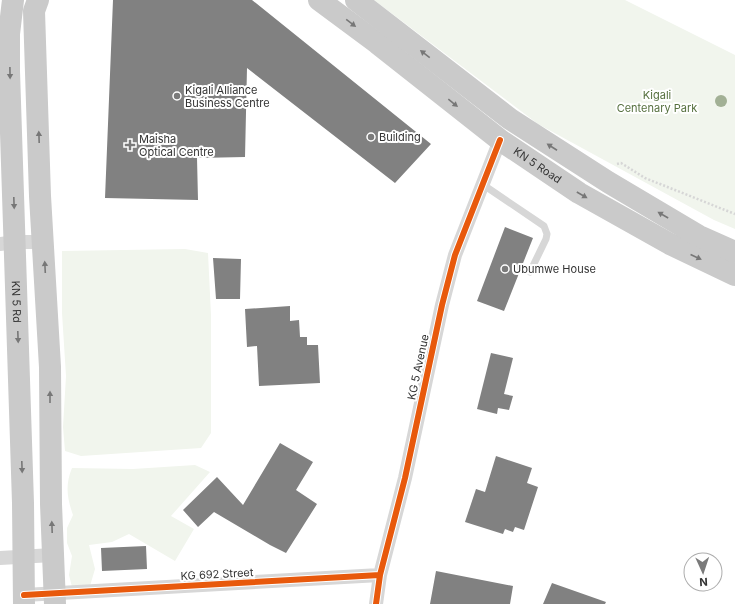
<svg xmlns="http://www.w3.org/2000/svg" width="735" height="604" font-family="Inter,sans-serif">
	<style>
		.green { fill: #f1f5ed }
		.building { fill: #818181 }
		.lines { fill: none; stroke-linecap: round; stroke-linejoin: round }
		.path { stroke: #d6d6d6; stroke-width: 2.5; stroke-dasharray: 2 2; stroke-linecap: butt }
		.service { stroke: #d7d7d7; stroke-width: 7 }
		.minor { stroke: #d7d7d7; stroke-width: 14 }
		.primary { stroke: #cacaca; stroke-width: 22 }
		.cycleway-casing { stroke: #fff; stroke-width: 8 }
		.cycleway { stroke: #e8590c; stroke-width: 6 }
		.tree { fill: #a2b095 }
		.oneway { fill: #777 }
		.poi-dot { fill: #7a7a7a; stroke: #fff; stroke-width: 1.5 }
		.labels { text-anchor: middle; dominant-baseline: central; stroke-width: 4; stroke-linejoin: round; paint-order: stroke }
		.poi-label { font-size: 11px; fill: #333; stroke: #fff; text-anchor: start }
		.park-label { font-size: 11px; fill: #56703f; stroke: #fff }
		.street-label { font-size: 11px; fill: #333; stroke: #fff }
	</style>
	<rect width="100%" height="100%" fill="#fff"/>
	<path class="green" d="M374,0H625L735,55V229L714,220L538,124Z
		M185,249L208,253L211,315V433L201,448L81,456L65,451L63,427L66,376L62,313V251Z
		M195,465L210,472L171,516L194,529L175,561L129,534L112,542L89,545L95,569L90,586L72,587L69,575L72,556L67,543V528L73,515C67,498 65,485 72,468L133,469Z"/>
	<path class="building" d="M113,0H252L431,144L395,183L247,68L245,157L197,158L198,200L105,198Z
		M505,227L533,238L504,311L477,301Z
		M213,258L241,259L240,299H216Z
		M290,306V321L299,320L300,337H307V345H318L320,383L259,386L257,346L247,347L245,309Z
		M491,353L513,358L504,394L513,396L509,410L498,408L497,414L477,409Z
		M280,443L313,462L296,490L317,504L286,553L270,545L214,512L198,527L183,510L217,477L243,505Z
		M496,456L532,468L527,483L538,487L524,530L515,527L513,532L505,529L503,534L465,522L476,489L485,492Z
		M146,546L147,569L102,571L101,548Z
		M436,571L513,586L510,604H430Z
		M552,583L606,602L605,604H543Z"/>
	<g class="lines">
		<path class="path" d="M617,164L621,163L645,178L735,214"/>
		<path class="service" d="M482,184L544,226L547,234L546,239L530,272"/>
		<path class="minor" d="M0,244L16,242H43
			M0,558L53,555
			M24,595L380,575
			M376,604L380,575L405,478L442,305L455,255L500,140"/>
		<g class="primary">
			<path id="s1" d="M13,0L9,34V71L23,503L24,604"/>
			<path d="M38,0L34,11L40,196L50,367L51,504L55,604"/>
			<path id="s2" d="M319,0L377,43L500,140L579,193L670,244L735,275"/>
			<path d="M356,0L510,119L608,182L699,236L735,252"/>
		</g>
		<g class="cycleway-casing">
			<path id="cycleway" d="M24,595L380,575
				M376,604L380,575L405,478L442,305L455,255L500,140"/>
		</g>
		<use href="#cycleway" class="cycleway"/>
	</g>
	<circle class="tree" cx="721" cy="101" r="6"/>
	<defs><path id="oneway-solid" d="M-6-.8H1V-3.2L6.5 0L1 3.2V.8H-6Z"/></defs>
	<g class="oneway">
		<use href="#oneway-solid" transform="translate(351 23) rotate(37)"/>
		<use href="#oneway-solid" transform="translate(425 54) rotate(-142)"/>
		<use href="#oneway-solid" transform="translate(10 73) rotate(89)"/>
		<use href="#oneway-solid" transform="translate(453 103) rotate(39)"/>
		<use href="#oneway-solid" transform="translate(39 137) rotate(-92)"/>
		<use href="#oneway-solid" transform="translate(552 147) rotate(-147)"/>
		<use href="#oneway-solid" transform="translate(582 195) rotate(30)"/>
		<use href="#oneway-solid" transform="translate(14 203) rotate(88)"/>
		<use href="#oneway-solid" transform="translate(663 215) rotate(-150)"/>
		<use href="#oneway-solid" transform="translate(696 257) rotate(25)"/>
		<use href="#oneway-solid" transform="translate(45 267) rotate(-93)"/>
		<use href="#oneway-solid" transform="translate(18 337) rotate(88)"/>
		<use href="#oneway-solid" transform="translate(50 397) rotate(-90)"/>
		<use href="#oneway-solid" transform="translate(22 467) rotate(88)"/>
		<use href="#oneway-solid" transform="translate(52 527) rotate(-92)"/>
	</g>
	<g class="poi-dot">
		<circle cx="177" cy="96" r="4"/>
		<circle cx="371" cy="137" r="4"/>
		<path d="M128 139h4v4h4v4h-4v4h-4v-4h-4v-4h4z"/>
		<circle cx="505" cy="269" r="4"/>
	</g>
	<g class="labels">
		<g class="poi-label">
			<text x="185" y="90">Kigali Alliance<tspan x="185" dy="13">Business Centre</tspan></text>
			<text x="379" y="137">Building</text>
			<text x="139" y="139">Maisha<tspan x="139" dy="13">Optical Centre</tspan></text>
			<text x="513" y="269">Ubumwe House</text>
		</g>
		<g class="park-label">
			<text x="657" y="95">Kigali<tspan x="657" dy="13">Centenary Park</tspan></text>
		</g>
		<g class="street-label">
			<text stroke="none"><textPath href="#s2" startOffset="274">KN 5 Road</textPath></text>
			<text stroke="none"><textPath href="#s1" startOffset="302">KN 5 Rd</textPath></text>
			<text transform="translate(418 367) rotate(-78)">KG 5 Avenue</text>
			<text transform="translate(217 574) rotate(-3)">KG 692 Street</text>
		</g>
	</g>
	<g transform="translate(703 572) rotate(177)"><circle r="19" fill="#ffffff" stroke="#adadad"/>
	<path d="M0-3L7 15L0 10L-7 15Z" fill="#7a7a7a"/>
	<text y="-6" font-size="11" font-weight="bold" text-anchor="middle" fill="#333333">N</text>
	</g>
</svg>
